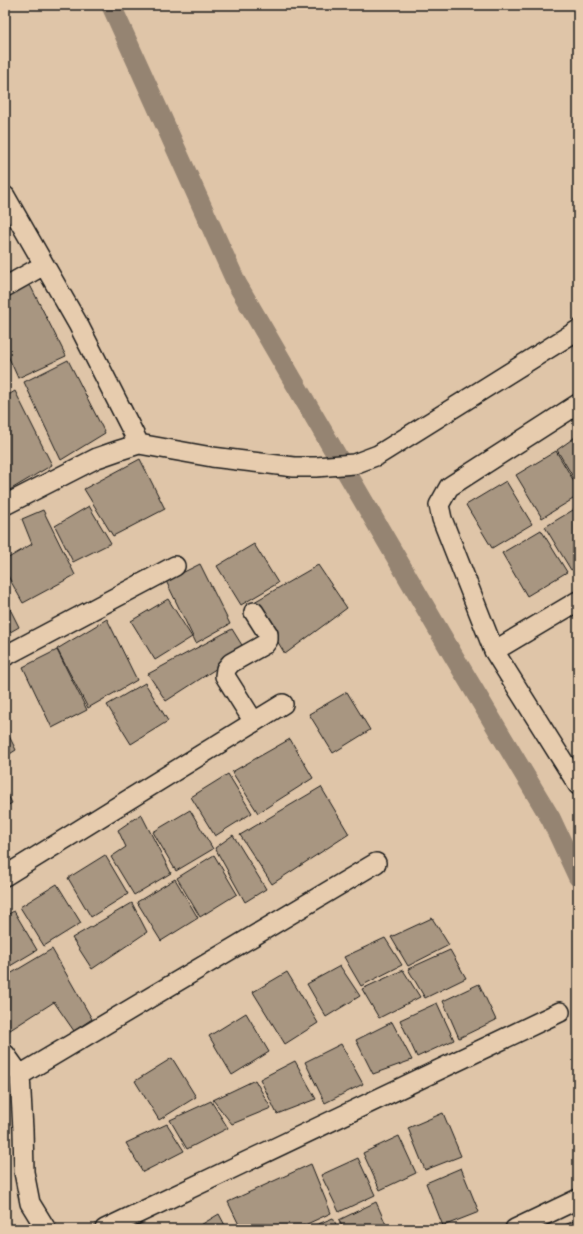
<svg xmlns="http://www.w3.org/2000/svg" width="583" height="1234" font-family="'Shantell Sans',sans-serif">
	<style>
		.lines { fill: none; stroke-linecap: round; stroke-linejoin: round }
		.canal { stroke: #958472; stroke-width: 20 }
		.building { fill: #a89681; stroke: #1c1c1c }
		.minor-casing { stroke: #1c1c1c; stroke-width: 22 }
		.minor { stroke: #e7ccae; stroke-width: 19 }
	</style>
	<rect width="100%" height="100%" fill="#dfc5a8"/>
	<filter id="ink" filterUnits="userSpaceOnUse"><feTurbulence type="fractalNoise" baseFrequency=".025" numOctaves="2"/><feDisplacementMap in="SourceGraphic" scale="8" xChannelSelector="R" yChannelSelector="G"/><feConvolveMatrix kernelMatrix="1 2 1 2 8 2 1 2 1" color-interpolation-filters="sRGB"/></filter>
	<g filter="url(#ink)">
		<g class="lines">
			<path class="canal" d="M111,5L237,284L453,655L551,819L578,877"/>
		</g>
		<path class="building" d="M29,283L66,356L18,378L5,349V295Z
			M68,360L105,433L61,460L24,382Z
			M15,391L52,465L8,491L5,485V397Z
			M578,435V485L557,450Z
			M556,451L578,488V496L542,518L516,475Z
			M140,459L165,509L113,536L84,489Z
			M506,481L532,524L492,548L466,505Z
			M89,506L111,543L73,562L55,526Z
			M578,507V566L571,570L545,527Z
			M43,510L75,575L23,603L5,571V560L32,544L22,519Z
			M541,530L567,572L527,596L502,553Z
			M254,544L278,583L241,605L217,566Z
			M200,564L230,624L196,643L166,581Z
			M318,565L347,608L285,654L254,602Z
			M5,599L19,627L5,635Z
			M168,599L192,637L155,660L131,621Z
			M107,619L137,680L88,708L57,649Z
			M232,629L245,650L166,701L148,674Z
			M57,650L87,710L52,728L23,667Z
			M145,683L168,721L131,744L107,705Z
			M347,692L370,730L333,753L309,714Z
			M5,728L16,750L5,757Z
			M290,739L313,778L258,813L232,772Z
			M228,774L252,813L215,836L191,797Z
			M321,787L349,834L272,884L240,835Z
			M5,790L12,803L5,807Z
			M190,810L213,849L176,871L153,832Z
			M141,814L171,873L134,895L111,857L126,847L118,830Z
			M233,835L266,889L245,902L215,848Z
			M105,855L128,894L91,917L68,878Z
			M214,855L237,894L200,917L177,878Z
			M175,879L198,918L161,941L137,902Z
			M57,884L81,923L44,946L20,907Z
			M132,903L147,932L92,969L72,938Z
			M14,911L37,950L5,969V916Z
			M432,918L449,945L408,966L391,937Z
			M385,938L402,965L361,986L344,957Z
			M52,949L92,1019L74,1031L54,1002L7,1032L5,1030V977Z
			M450,950L466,978L425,998L408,969Z
			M340,966L360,996L326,1017L307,984Z
			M403,970L420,997L379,1018L362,989Z
			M287,972L318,1023L285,1044L253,992Z
			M479,984L496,1020L459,1038L443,1001Z
			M437,1003L454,1040L417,1057L400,1020Z
			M246,1013L269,1052L232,1075L209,1036Z
			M392,1022L412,1060L373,1074L356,1040Z
			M341,1044L363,1084L325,1103L305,1062Z
			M172,1058L196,1097L159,1120L135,1081Z
			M295,1061L316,1099L277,1114L260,1079Z
			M255,1080L271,1108L232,1124L213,1100Z
			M211,1101L228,1128L187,1149L170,1120Z
			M443,1113L461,1156L425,1170L408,1128Z
			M167,1124L184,1151L143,1172L126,1143Z
			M399,1136L416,1173L380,1190L363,1153Z
			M358,1158L375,1195L339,1212L321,1175Z
			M311,1164L331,1213L296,1229H241L228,1202Z
			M461,1168L479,1212L443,1226L426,1183Z
			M376,1202L388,1229H343L339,1220Z
			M219,1214L227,1229H194Z
			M333,1218L338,1229H306Z
			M578,1219V1229H556Z"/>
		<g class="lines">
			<g class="minor-casing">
				<path id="minor" d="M5,196L78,324L139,444
					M5,287L44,265
					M578,404L449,487L439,505L442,519L494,651L578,785
					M5,505L97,458L120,450L139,444L212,457L294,467H316L354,464L378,455L578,330
					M494,651L578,601
					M5,656L175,566
					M254,722L225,676L226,669L231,663L265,644L268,640V634L254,612
					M5,876L283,704
					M5,1054L20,1075L23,1130L24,1172L30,1203L46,1229
					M20,1075L376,863
					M105,1229L560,1012
					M515,1229L578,1199"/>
			</g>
			<use href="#minor" class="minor"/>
		</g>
	</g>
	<rect width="583" height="1234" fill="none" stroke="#e7ccae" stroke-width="20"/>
	<rect x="10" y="10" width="563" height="1214" fill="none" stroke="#1c1c1c" stroke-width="1.5" filter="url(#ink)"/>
</svg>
